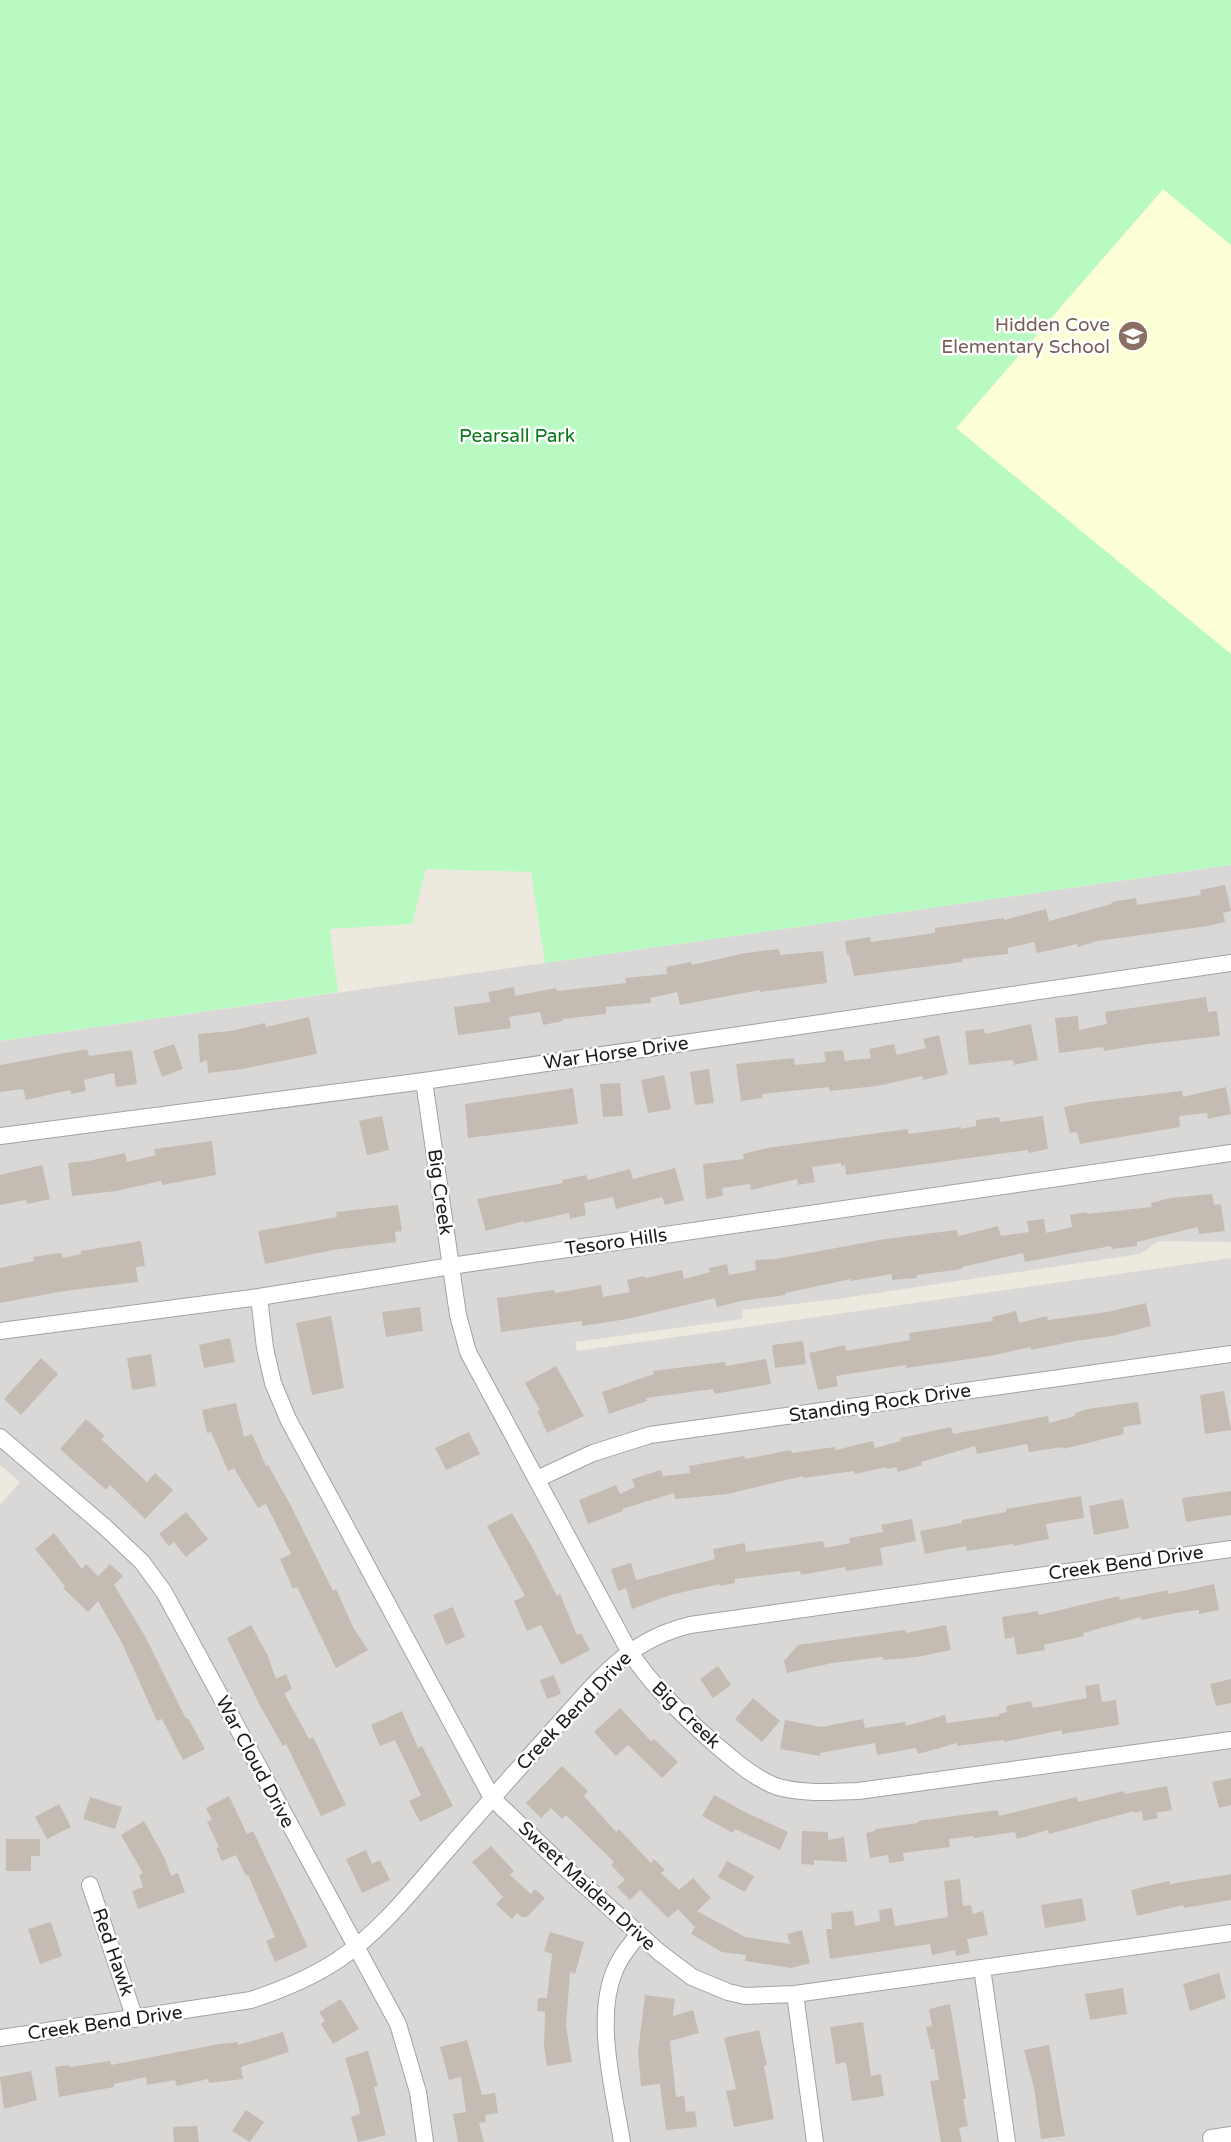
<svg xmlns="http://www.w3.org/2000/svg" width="1231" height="2142" font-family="'Varela Round',sans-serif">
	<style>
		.residential { fill: #d9d8d7 }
		.education { fill: #fcffd6 }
		.park { fill: #b9fac2 }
		.building { fill: #c4bcb3 }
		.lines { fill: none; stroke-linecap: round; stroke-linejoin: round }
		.minor-casing { stroke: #a2a2a2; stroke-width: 18 }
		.minor { stroke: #fff; stroke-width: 16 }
		.labels { text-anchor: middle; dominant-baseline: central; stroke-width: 5; stroke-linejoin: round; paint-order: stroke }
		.education-label { font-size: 19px; fill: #785e54; stroke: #fff; text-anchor: end }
		.park-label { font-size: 19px; fill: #087919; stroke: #fff }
		.street-label { font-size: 19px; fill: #1b1b1b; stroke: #fff }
	</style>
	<rect width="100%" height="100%" fill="#ede9df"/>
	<path class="residential" d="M1231,865V1242L1159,1241L1140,1254L837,1299L743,1310L742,1319L575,1342L577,1351L1231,1258V2142H0V1505L20,1482L0,1465V1041Z"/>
	<path class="education" d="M1163,189L1231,245V665L956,428Z"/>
	<path class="park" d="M0,0H1231V245L1163,189L956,428L1231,654V865L545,963L531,872L426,869L412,924L330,929L338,992L0,1041Z"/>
	<path class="building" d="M1225,885L1231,911L1223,913L1225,922L1208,926L1097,941L1078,947L1077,944L1037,953L1034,942L1008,948V954L962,959V962L854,976L849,954L847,955L845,941L870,937L871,942L935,933V928L1004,918V920L1046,909L1049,921L1112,904L1111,902L1136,898L1137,905L1201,895L1200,890Z
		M779,949L780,955L823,951L827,983L760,992V990L680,1005L677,992L650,998L651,1003L606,1007V1014L563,1019V1021L543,1025L540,1012L509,1017L511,1028L458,1035L454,1007L490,1002L488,992L514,987L515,996L556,988L557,991L626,983L625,978L667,974L666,967L691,962L692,965L746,953Z
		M1206,997L1208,1012L1217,1011L1220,1036L1149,1044L1104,1051L1103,1047L1059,1053L1055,1018L1078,1016L1079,1030L1107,1024L1105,1012Z
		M309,1017L317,1054L242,1069L208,1073L207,1060L200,1063L198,1034L231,1031L265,1023L266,1027Z
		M1031,1024L1038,1060L1014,1065L1013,1060L969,1065L965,1031L984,1029L985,1034Z
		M939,1035L948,1074L923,1080L922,1076L877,1086L830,1091L829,1087L762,1094V1098L741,1101L736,1064L794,1058L795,1065L826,1062L824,1052L843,1050L845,1061L871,1058L869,1049L894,1044L897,1055L926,1048L923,1039Z
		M174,1044L183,1069L162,1077L153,1051Z
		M87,1049L89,1056L132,1050L137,1084L116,1087L114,1073L84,1080L86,1091L71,1094L70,1090L26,1100L23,1089L0,1092V1065Z
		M709,1069L714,1103L695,1105L690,1072Z
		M664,1075L671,1109L648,1113L641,1080Z
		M620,1083L623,1116L603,1117L600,1084Z
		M1226,1087L1231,1114L1208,1119L1207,1113L1179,1116L1180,1127L1080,1144L1077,1132L1070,1133L1064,1107L1089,1102L1182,1091L1183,1097Z
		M573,1088L578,1124L468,1138L465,1104Z
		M382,1116L389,1150L367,1155L359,1121Z
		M1043,1116L1048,1149L1028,1153V1150L846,1175L845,1165L841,1166V1163L812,1167L815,1182L798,1185L797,1179L751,1190L750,1184L722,1188L723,1196L706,1199L703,1164L744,1159L743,1154L767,1148L908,1129V1134L961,1127V1129L976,1126V1120L999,1117L1000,1122Z
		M212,1141L216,1175L162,1185L161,1181L116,1191L72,1196L68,1163L88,1161L125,1153L127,1162L156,1155L154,1149Z
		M42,1165L50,1199L27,1204L26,1200L0,1205V1175Z
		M675,1168L684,1200L665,1205L662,1197L616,1209L613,1197L584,1203L586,1215L570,1219L569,1213L524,1223V1221L486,1231L477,1199L563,1183L562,1180L586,1175L588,1180L630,1169L633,1179Z
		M1212,1194L1214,1205L1221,1204L1225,1231L1199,1234L1198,1227L1137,1242V1246L1112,1249L1111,1246L1025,1262L1023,1253L962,1267V1269L917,1275V1278L892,1280V1274L851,1281V1279L785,1293V1295L741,1301L717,1307L715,1298L627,1319L582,1326V1321L501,1332L497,1298L554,1290L555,1293L601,1285L603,1297L630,1292L627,1280L644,1276L645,1278L682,1270L684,1279L710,1272L709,1268L727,1264L729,1275L756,1270L755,1260L776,1259L885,1239L957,1230L958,1236L998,1226L1001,1236L1029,1232L1027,1221L1044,1219L1046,1233L1072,1227L1070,1215L1087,1212V1214L1152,1207L1151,1203L1170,1198Z
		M398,1205L402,1231L395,1232L396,1242L333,1250L265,1264L258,1231L337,1217L336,1212Z
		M141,1241L145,1266L136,1267L138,1282L64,1291L0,1303V1268L34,1261L33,1257L59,1253L62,1254L63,1258L81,1254V1251Z
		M1146,1303L1151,1326L1112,1336L1075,1341L1031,1350V1347L990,1356L906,1368V1365L836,1376L838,1386L818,1390L809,1353L845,1345L846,1351L910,1340L909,1333L993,1321L992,1317L1016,1311L1019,1323L1047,1316L1048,1320L1108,1312Z
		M420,1307L423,1331L386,1337L382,1312Z
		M331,1316L344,1388L312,1395L296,1323Z
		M230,1338L235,1362L204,1368L199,1345Z
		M803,1341L806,1364L775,1368L772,1345Z
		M151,1354L156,1386L132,1390L127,1358Z
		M41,1358L58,1374L21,1415L4,1399Z
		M766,1359L771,1384L714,1394L713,1389L646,1398L647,1401L609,1414L602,1392L654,1374L653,1371L725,1362L726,1366Z
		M556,1366L584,1416L547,1433L537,1411L540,1410L525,1383Z
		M1224,1391L1231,1430L1205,1434L1200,1395Z
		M1138,1402L1141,1424L1123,1427L1124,1434L1063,1449V1447L1029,1452L1027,1444L977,1454L975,1446L921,1462L922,1465L898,1472L896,1467L887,1469V1467L855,1474L854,1471L803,1478V1476L728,1494L675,1499L674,1493L622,1509L623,1511L588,1524L579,1500L616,1485L620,1494L635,1487L632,1479L661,1470L663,1476L690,1473L689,1466L744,1456L745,1459L791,1450L792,1453L835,1447L836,1450L873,1441L875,1448L901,1441L900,1438L951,1427L953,1434L1048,1416L1049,1423L1075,1416V1413L1088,1409Z
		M236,1403L244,1437L252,1434L266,1466L268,1465L290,1504L333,1591L336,1589L354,1629L368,1650L336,1668L297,1587L293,1589L280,1559L291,1554L266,1504L258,1508L234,1468L228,1471L211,1432L207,1433L202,1410Z
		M86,1419L105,1436L101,1439L147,1482L155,1473L173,1490L145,1519L110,1485L106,1490L60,1449Z
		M469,1432L480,1454L446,1470L435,1448Z
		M1231,1491V1515L1186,1522L1182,1498Z
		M1081,1496L1084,1518L1046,1524L1049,1539L1014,1546L1013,1544L967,1551L966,1546L925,1554L920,1531L962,1523V1520L1006,1512V1509Z
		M1123,1499L1129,1528L1094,1535L1089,1506Z
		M186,1512L208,1539L186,1557L174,1542L169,1546L159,1534Z
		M512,1513L532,1547L557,1596L560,1594L577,1635L581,1633L590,1650L561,1665L541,1625L527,1631L514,1601L525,1596L487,1526Z
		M912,1519L916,1541L880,1548L883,1565L846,1571L845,1567L801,1575L800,1571L735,1579V1583L720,1586V1584L670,1595L632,1609L626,1588L618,1591L611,1569L631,1563L636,1580L715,1559L713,1549L745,1543L746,1552L823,1541L825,1548L850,1543L849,1538L883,1532L881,1525Z
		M54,1533L82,1569L86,1564L98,1576L110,1564L123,1576L114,1585L146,1638L186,1719L188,1718L205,1749L183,1760L162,1719L157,1721L122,1643L98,1601L88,1612L63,1588L65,1586L35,1549Z
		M1214,1584L1219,1610L1199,1614V1610L1182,1612L1141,1620V1617L1083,1633L1084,1636L1044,1645L1045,1650L1017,1655L1014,1637L1005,1639L1002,1617L1038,1611L1039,1615L1119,1596L1120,1600L1168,1590V1594Z
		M453,1607L465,1637L446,1645L433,1615Z
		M251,1625L267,1654L276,1679L286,1674L292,1689L284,1693L309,1739L313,1737L346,1805L321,1816L286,1744L283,1746L259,1704L227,1638Z
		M946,1625L951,1650L918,1657L883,1660V1657L832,1663L787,1673L784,1661L798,1645L905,1630L906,1633Z
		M718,1666L731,1685L713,1698L700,1679Z
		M554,1675L561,1694L547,1699L540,1680Z
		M1231,1679V1703L1216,1706L1210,1684Z
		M1099,1684L1102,1702L1116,1700L1119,1725L1062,1734V1730L1004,1742V1740L957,1746V1743L918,1754L916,1748L877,1755L875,1743L820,1753V1756L780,1749L785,1720L821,1727L863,1719L865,1728L905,1722L906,1726L945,1715L947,1723L999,1716V1714L1007,1712L1006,1706L1031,1701L1033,1708L1087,1698L1085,1686Z
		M753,1698L780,1721L762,1742L735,1719Z
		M620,1708L651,1741L654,1739L678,1762L662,1778L628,1745L616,1756L594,1732Z
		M402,1711L418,1748L422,1746L453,1806L420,1822L409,1801L421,1795L395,1740L380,1746L371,1725Z
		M562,1766L588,1791L584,1796L616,1832L619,1829L651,1863L654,1859L665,1870L661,1873L679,1890L693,1878L711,1898L697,1911L745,1937L790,1944L787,1934L802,1930L810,1963L791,1968L745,1961L746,1955L722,1952L691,1934L695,1927L678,1909L668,1918L640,1890L630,1900L617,1887L625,1880L611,1865L614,1862L566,1815L562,1819L551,1808L541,1818L526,1803Z
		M1231,1778V1805L1219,1808L1212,1782Z
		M1167,1786L1172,1810L1156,1813L1158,1818L1143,1821L1142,1811L1135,1813L1134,1811L1049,1834L1048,1830L1017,1839L1015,1832L974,1838L973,1836L949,1839L950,1847L903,1853L904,1861L889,1863L888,1855L870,1858L866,1833L875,1831V1829L918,1823V1821L998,1810L999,1816L1077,1797L1078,1802L1124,1791L1125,1794Z
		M714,1795L745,1812L788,1832L780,1850L735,1829L733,1833L702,1816Z
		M229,1796L247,1834L253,1831L308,1947L275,1962L266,1941L275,1937L248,1875L246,1876L236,1855L222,1861L216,1848L219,1847L207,1822L212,1820L206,1808Z
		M90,1797L122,1807L115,1829L83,1819Z
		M59,1804L71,1827L47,1839L35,1817Z
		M144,1821L165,1859L171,1876L178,1873L185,1892L138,1909L132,1891L143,1887L139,1875L143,1873L121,1835Z
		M802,1831L828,1832V1840L844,1837L847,1862L814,1860V1865L801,1864Z
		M6,1839H40V1856H31V1871H6Z
		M491,1846L514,1871L510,1875L531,1894L535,1889L545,1898L527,1917H522L517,1913L512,1919L496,1904L503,1897L472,1862Z
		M366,1850L372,1864L380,1860L390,1880L362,1893L346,1859Z
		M727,1861L754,1876L745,1892L718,1877Z
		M1231,1874V1900L1184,1908L1183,1905L1137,1916L1131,1890L1169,1881L1170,1884Z
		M960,1879L963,1906L971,1905L973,1914L983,1911L988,1935L967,1939L970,1953L956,1956L955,1950L932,1955L930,1944L830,1959L826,1929H832L831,1913L853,1911L855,1926L880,1921L879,1910L892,1908L895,1926L948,1917L944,1881Z
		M1082,1898L1086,1921L1045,1928L1041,1905Z
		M51,1922L62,1956L40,1964L28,1929Z
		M550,1932L584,1942L575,1974L570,1972L566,2026L572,2062L547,2066L544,2045L545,2012L537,2011L538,1998H547L552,1954L544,1951Z
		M1219,1973L1226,1998L1190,2011L1183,1984Z
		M1123,1988L1127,2014L1090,2020L1085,1994Z
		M645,1995L675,1999L673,2016L693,2010L699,2033L670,2041L676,2097L684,2096L686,2112L695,2111L697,2127L666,2130L660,2084L641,2086L638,2052Z
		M341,1999L359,2029L333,2044L321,2024L325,2021L319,2012Z
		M950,2004L966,2099H963L968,2126L959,2128L962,2142H941L930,2081L939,2080L934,2049H931L926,2027L932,2026L929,2009Z
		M863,2022L871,2076L881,2074L884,2096L852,2101L846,2062L836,2064L830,2027Z
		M759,2030L767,2065L764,2066L774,2119L734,2127L726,2091L736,2089L724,2038Z
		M283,2032L289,2052L241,2067L243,2079L209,2083L208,2079L177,2086L175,2080L147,2085L146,2077L114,2084V2087L59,2097L55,2067L70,2065V2067L110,2061L111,2065L219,2044L238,2042V2045Z
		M467,2040L482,2095L495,2093L498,2113L485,2115L486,2122L479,2123L484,2142H458L453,2114L466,2112L461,2077L449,2080L440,2047Z
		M1049,2045L1065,2136L1041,2139L1034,2088L1024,2050Z
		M368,2051L378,2086L374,2087L386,2135L358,2142L351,2117L360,2114L358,2103L345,2058Z
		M31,2071L37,2100L4,2109L0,2077Z
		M246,2110L264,2122L250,2142L232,2131Z
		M197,2126L199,2142H174L173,2127Z"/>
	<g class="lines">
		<g class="minor-casing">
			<path id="minor" d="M424,1081L458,1315L468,1352L629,1651C654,1688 683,1716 716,1745C735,1761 755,1779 778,1787C804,1794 832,1792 858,1791L1231,1740
				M0,1136L424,1081L1231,963
				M259,1297L265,1348L273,1383L288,1419L492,1798L562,1865L659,1952L692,1977L728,1992L745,1996L795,1994L1231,1933
				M0,1331L259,1297L451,1266L1231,1153
				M0,1437L105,1527L142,1562L164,1592L398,2024L418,2092L425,2142
				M537,1479L593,1453L650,1435L1231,1354
				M90,1885L135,2019
				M982,1968L1007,2142
				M795,1994L815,2142
				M0,2038L251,2000C281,1990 311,1978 338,1960C379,1933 410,1893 442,1856C479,1813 516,1771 554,1729C597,1682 625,1641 690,1625L1231,1549
				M1211,2138L1231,2135
				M622,2142C614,2091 594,2018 615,1970C620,1957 630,1945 639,1934"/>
		</g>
		<use href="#minor" class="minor"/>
	</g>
	<defs>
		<g id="school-disc" transform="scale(1.575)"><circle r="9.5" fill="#8d6e63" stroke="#fff"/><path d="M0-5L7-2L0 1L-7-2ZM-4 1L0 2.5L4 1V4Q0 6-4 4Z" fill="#fff"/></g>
	</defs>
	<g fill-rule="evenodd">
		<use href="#school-disc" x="1133" y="336"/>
	</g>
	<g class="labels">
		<g class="education-label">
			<text x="1110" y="325">Hidden Cove<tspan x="1110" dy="22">Elementary School</tspan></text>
		</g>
		<g class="park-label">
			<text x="517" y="436">Pearsall Park</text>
		</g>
		<g class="street-label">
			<text transform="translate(616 1053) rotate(-8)">War Horse Drive</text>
			<text transform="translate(440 1192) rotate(82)">Big Creek</text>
			<text transform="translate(616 1242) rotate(-8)">Tesoro Hills</text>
			<text transform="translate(880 1403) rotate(-8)">Standing Rock Drive</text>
			<text transform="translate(1126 1563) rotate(-8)">Creek Bend Drive</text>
			<text transform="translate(574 1711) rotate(-46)">Creek Bend Drive</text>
			<text transform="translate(686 1715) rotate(44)">Big Creek</text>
			<text transform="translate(255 1762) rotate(62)">War Cloud Drive</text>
			<text transform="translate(587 1886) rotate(43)">Sweet Maiden Drive</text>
			<text transform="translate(113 1952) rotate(71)">Red Hawk</text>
			<text transform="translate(105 2023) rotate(-8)">Creek Bend Drive</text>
		</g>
	</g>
</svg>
